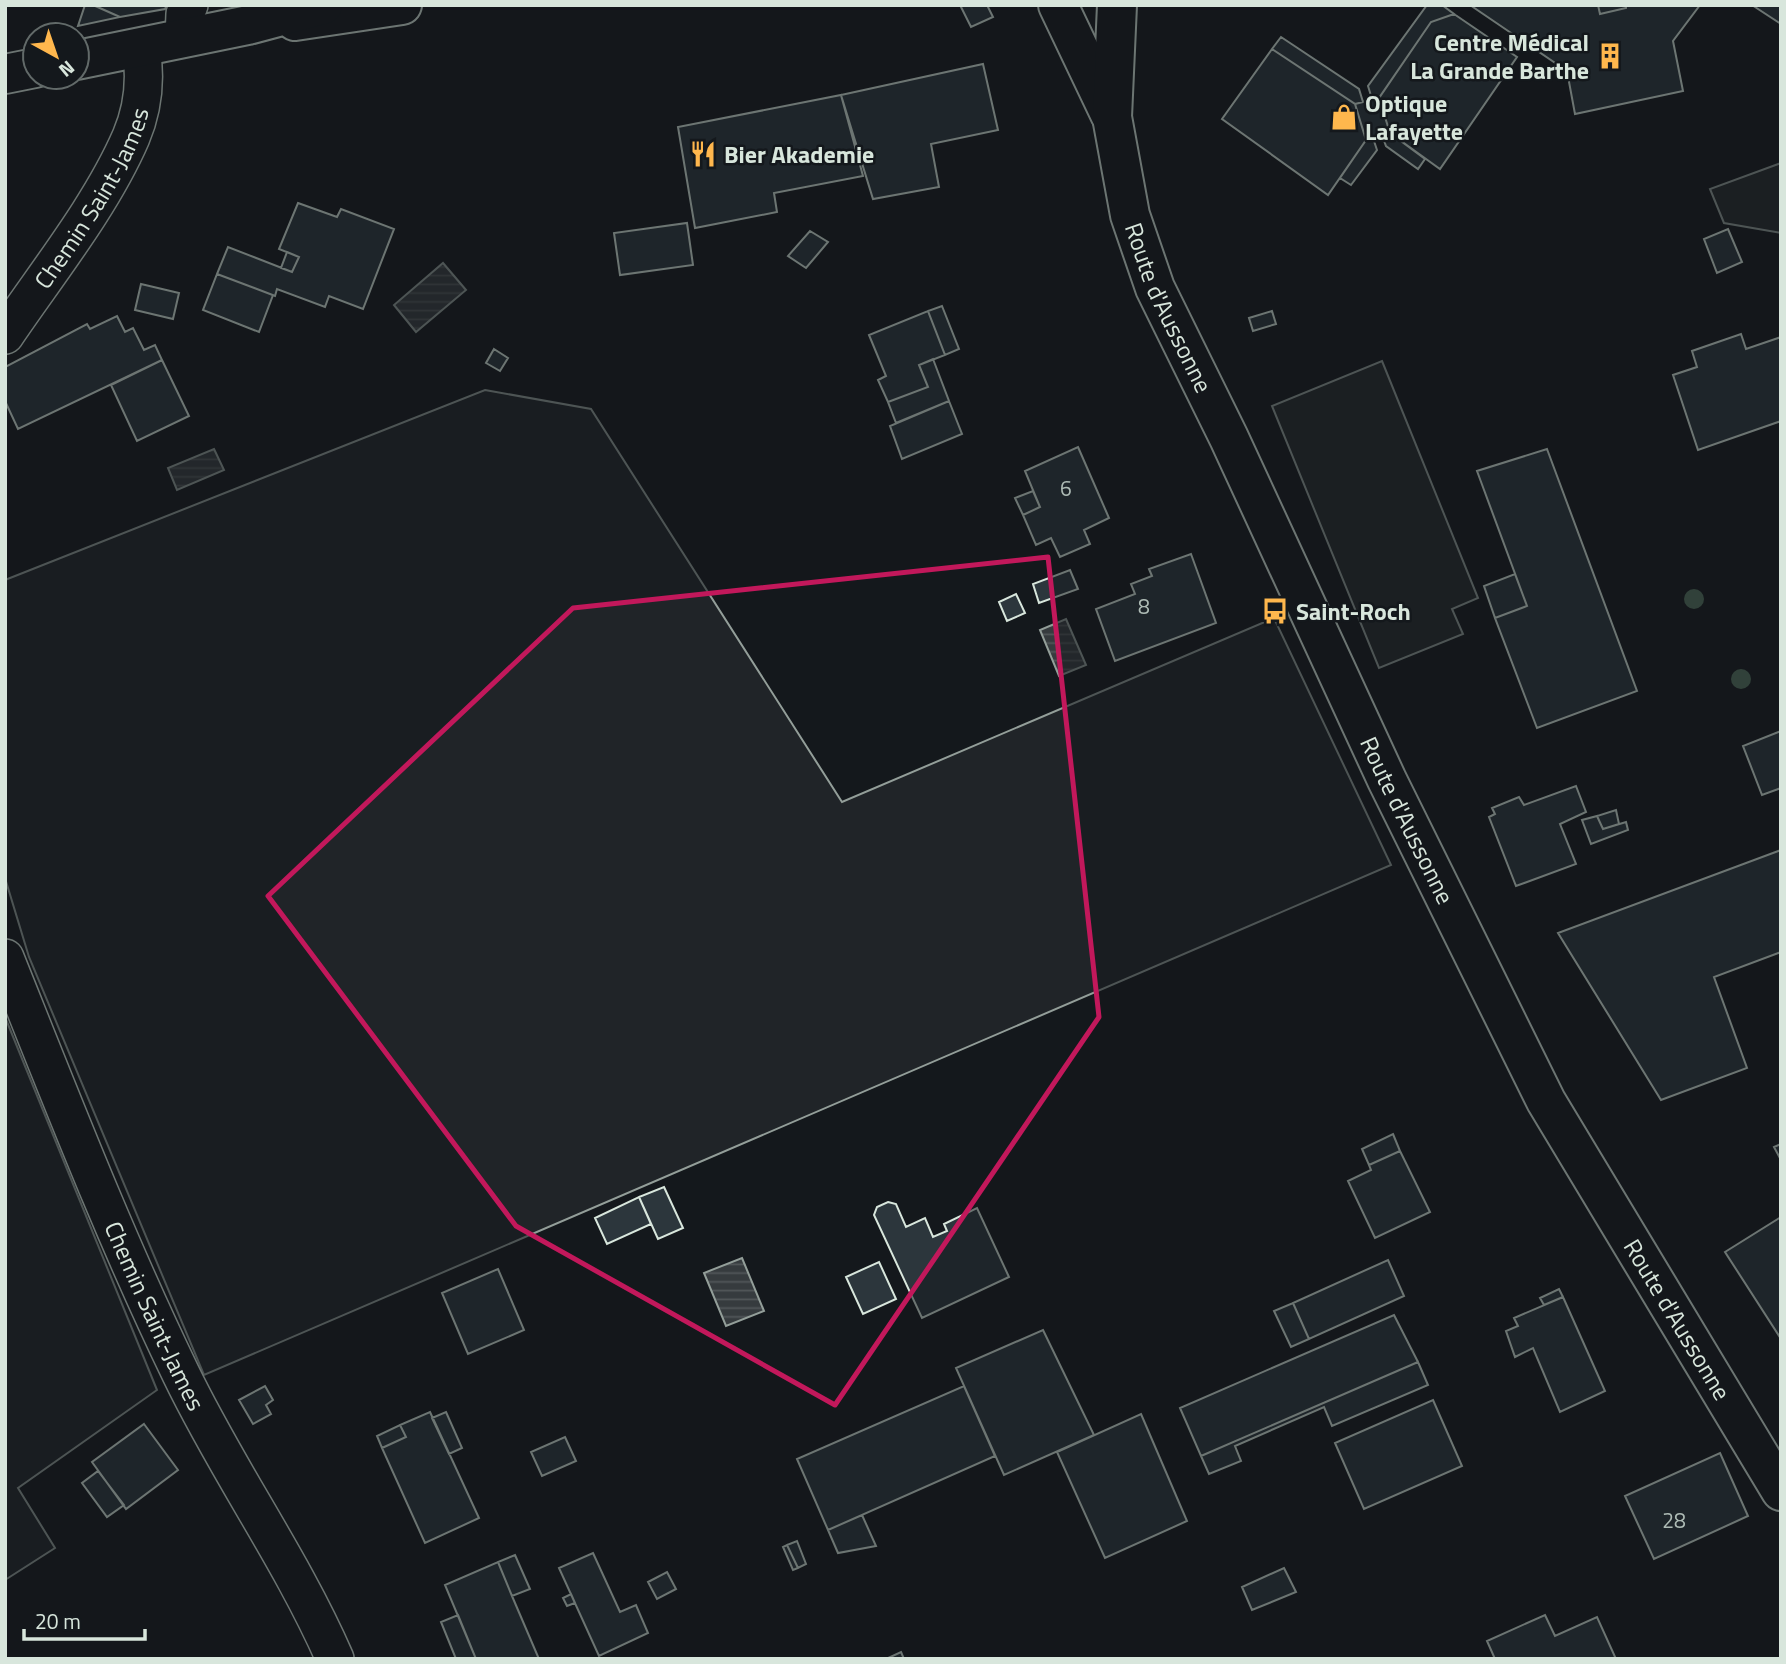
<svg xmlns="http://www.w3.org/2000/svg" width="1786" height="1664" font-family="'Titillium Web',sans-serif">
	<style>
		.green { fill: #202428; stroke: #939e99; stroke-width: 2 }
		.parking { fill: #24282b; stroke: #939e99; stroke-width: 2 }
		.water { fill: url(#water-rules); stroke: #939e99; stroke-width: 2 }
		.building { fill: #2c363c; stroke: #d8e6dc; stroke-width: 2 }
		.lines { fill: none; stroke-linecap: round; stroke-linejoin: round }
		.minor-casing { stroke: #d8e6dc; stroke-width: 40 }
		.secondary-casing { stroke: #d8e6dc; stroke-width: 42 }
		.minor { stroke: #14181c; stroke-width: 37 }
		.secondary { stroke: #14181c; stroke-width: 38 }
		.tree { fill: #55745f }
		.marked { fill: none; stroke: #c2185b; stroke-width: 5; stroke-linejoin: round }
		.labels { text-anchor: middle; dominant-baseline: central; stroke-width: 5; stroke-linejoin: round; paint-order: stroke }
		.number-label { font-size: 21px; fill: #adbab4 }
		.poi-label { font-size: 24px; font-weight: bold; fill: #d8e6dc; stroke: #14181c; text-anchor: start }
		.street-label { font-size: 24px; fill: #d8e6dc; stroke: #14181c }
	</style>
	<defs>
		<pattern id="water-rules" width="6" height="5" patternUnits="userSpaceOnUse" patternTransform="scale(1.75)"><rect width="6" height="5" fill="#363b3e"/><path d="M0 2.5h6" fill="none" stroke="#525759"/></pattern>
	</defs>
	<rect width="100%" height="100%" fill="#14181c"/>
	<path class="green" d="M485,390L591,409L842,802L1274,618L1391,865L204,1375L29,957L5,878V580Z
		M5,1017L157,1390L18,1488L55,1548L5,1580Z"/>
	<path class="parking" d="M1781,163V233L1724,223L1710,189Z
		M1382,361L1478,598L1452,609L1463,634L1379,668L1272,406Z"/>
	<path class="water" d="M443,263L466,290L416,332L394,305Z
		M214,449L224,470L177,490L168,468Z
		M1066,619L1086,665L1059,676L1040,630Z
		M742,1258L764,1311L726,1326L704,1273Z"/>
	<path class="building" d="M85,5H93L120,17L78,26Z
		M93,5H167L165,9L120,17Z
		M960,5H987L993,17L971,27Z
		M1427,5H1442L1454,14L1431,22L1379,98L1372,99L1368,86Z
		M1470,5H1598L1600,14L1626,8V5H1700L1673,41L1683,91L1575,114L1567,71Z
		M1598,5H1626V8L1600,14Z
		M1752,5H1781V24Z
		M1454,14L1517,57L1440,169L1390,133L1379,98L1431,22Z
		M1281,37L1359,89L1363,102L1355,104L1272,49Z
		M1272,49L1355,104L1366,140L1328,195L1222,119Z
		M983,64L998,130L931,144L939,187L873,199L841,95Z
		M841,95L863,176L774,193L777,212L695,228L678,127Z
		M1379,98L1390,133L1366,140L1355,104Z
		M1390,133L1425,159L1418,169L1386,146L1382,135Z
		M1373,138L1377,150L1351,185L1340,178L1366,140Z
		M298,203L337,217L341,209L394,229L363,309L329,296L325,307L277,289L275,296L217,274L228,247L292,272L299,257L279,249Z
		M687,223L693,265L620,275L614,233Z
		M1728,229L1742,262L1717,273L1704,239Z
		M810,231L828,242L806,268L788,256Z
		M287,252L299,257L292,272L281,268Z
		M217,274L273,295L259,332L203,310Z
		M141,284L179,293L173,319L135,310Z
		M942,306L959,349L945,355L928,311Z
		M928,311L945,355L919,365L928,387L888,402L878,380L886,376L869,335Z
		M1272,311L1276,324L1253,331L1249,318Z
		M117,316L125,332L133,328L144,350L155,345L162,360L18,429L5,401V367L87,324L90,329Z
		M1741,334L1746,349L1781,337V421L1698,450L1673,375L1697,367L1692,351Z
		M494,349L508,358L500,371L486,363Z
		M933,359L949,401L896,423L888,402L928,387L919,365Z
		M162,360L189,416L137,441L111,385Z
		M949,401L962,434L902,459L890,426Z
		M1078,447L1109,518L1084,530L1090,544L1060,557L1051,538L1036,545L1023,515L1040,507L1025,471Z
		M1547,449L1637,691L1537,728L1495,618L1527,606L1477,471Z
		M1033,491L1040,507L1023,515L1015,498Z
		M1191,554L1216,623L1115,661L1096,609L1135,594L1131,584L1152,576L1149,569Z
		M1070,570L1078,589L1039,603L1033,584Z
		M1515,574L1527,606L1495,618L1484,586Z
		M1016,594L1025,613L1007,621L999,602Z
		M1781,731V788L1762,795L1743,746Z
		M1576,786L1586,812L1560,824L1576,864L1516,886L1489,817L1495,814L1492,808L1519,797L1524,805Z
		M1616,810L1619,824L1603,829L1597,816Z
		M1597,816L1603,829L1626,822L1628,830L1591,844L1582,820Z
		M1781,850V952L1714,977L1747,1068L1661,1100L1558,933Z
		M1393,1134L1400,1151L1369,1165L1362,1149Z
		M1781,1144V1160L1774,1147Z
		M1400,1151L1430,1212L1375,1238L1348,1181L1371,1170L1369,1165Z
		M664,1187L683,1228L658,1239L639,1197Z
		M639,1197L651,1224L607,1244L595,1218Z
		M888,1202L896,1204L906,1227L925,1218L933,1237L947,1231L944,1224L977,1208L1009,1277L922,1318L874,1215L877,1207Z
		M1781,1217V1339L1725,1252Z
		M1388,1260L1404,1296L1309,1339L1293,1303Z
		M879,1262L896,1299L863,1314L846,1277Z
		M498,1269L524,1330L468,1354L442,1293Z
		M1559,1289L1563,1297L1544,1305L1540,1298Z
		M1563,1297L1605,1391L1560,1412L1533,1348L1515,1357L1506,1331L1518,1326L1514,1318Z
		M1293,1303L1309,1339L1291,1347L1274,1311Z
		M1394,1315L1418,1362L1201,1456L1180,1408Z
		M1043,1330L1094,1435L1004,1475L956,1368Z
		M1418,1362L1428,1385L1332,1426L1324,1407L1235,1446L1241,1461L1209,1474L1201,1456Z
		M265,1386L273,1400L266,1405L271,1414L253,1424L239,1400Z
		M964,1386L995,1456L828,1530L797,1459Z
		M1433,1400L1462,1466L1364,1509L1335,1443Z
		M430,1412L479,1518L425,1543L382,1448L406,1437L400,1425Z
		M446,1412L462,1448L449,1454L432,1418Z
		M1141,1414L1187,1521L1105,1558L1057,1452Z
		M144,1424L178,1470L126,1509L92,1462Z
		M400,1425L406,1437L382,1448L377,1436Z
		M565,1437L576,1461L542,1476L531,1452Z
		M1720,1453L1748,1516L1654,1559L1625,1496Z
		M98,1471L124,1505L107,1517L82,1483Z
		M862,1515L876,1546L838,1553L828,1530Z
		M797,1541L806,1564L798,1568L787,1545Z
		M787,1545L798,1568L793,1570L783,1547Z
		M593,1553L620,1612L636,1605L648,1633L599,1656L559,1568Z
		M515,1555L530,1589L512,1596L498,1562Z
		M498,1562L512,1596L539,1659H476L445,1585Z
		M1284,1568L1296,1592L1252,1610L1242,1587Z
		M667,1572L676,1589L657,1599L648,1582Z
		M571,1594L575,1603L567,1606L563,1598Z
		M458,1615L476,1659H456L441,1622Z
		M1545,1615L1555,1636L1597,1617L1616,1659H1495L1487,1641Z
		M901,1652L904,1659H886Z"/>
	<g class="lines">
		<g class="minor-casing">
			<g id="minor">
				<path d="M184,38L185,14L189,5"/>
				<path id="s1" d="M5,335C47,273 101,206 131,137C143,109 146,78 141,48"/>
				<path id="s2" d="M5,958C61,1098 115,1238 181,1374C228,1472 292,1560 335,1659"/>
			</g>
		</g>
		<g class="secondary-casing">
			<g id="secondary">
				<path d="M1058,5L1110,114"/>
				<path id="s3" d="M1117,5L1112,117L1130,215L1155,288L1229,438L1387,780L1546,1101L1781,1491"/>
				<path d="M295,21L402,5"/>
				<path d="M77,60L248,25L323,5"/>
				<path d="M5,74L35,68"/>
			</g>
		</g>
		<use href="#minor" class="minor"/>
		<use href="#secondary" class="secondary"/>
	</g>
	<g class="tree">
		<circle cx="1694" cy="599" r="10"/>
		<circle cx="1741" cy="679" r="10"/>
	</g>
	<path d="M0 0H1786V1664H0ZM1048,557L1099,1017L835,1405L516,1226L268,896L573,608Z" fill="#14181c" fill-opacity=".55" fill-rule="evenodd"/>
	<path class="marked" d="M1048,557L1099,1017L835,1405L516,1226L268,896L573,608Z"/>
	<defs>
		<g id="building-bare" transform="scale(2.1)"><path d="M-4-6H4V6H1V3H-1V6H-4ZM-2.5-4.3h1.7v1.8h-1.7ZM.8-4.3h1.7v1.8H.8ZM-2.5-1h1.7V.8h-1.7ZM.8-1h1.7V.8H.8Z" fill="#ffb74d" stroke="#14181c" stroke-width="2.5" paint-order="stroke"/></g>
		<g id="shop-bare" transform="scale(2.1)"><path d="M-5-2.5h2.3a2.7 3.5 0 0 1 5.4 0H5L5.5 6h-11ZM-1.5-2.5h3a1.5 2.3 0 0 0-3 0Z" fill="#ffb74d" stroke="#14181c" stroke-width="2.5" paint-order="stroke"/></g>
		<g id="restaurant-bare" transform="scale(2.1)"><path d="M-5-6h1v4h1v-4h1v4h1v-4h1v5L-1.5 .5V6h-2V.5L-5-1ZM5-6V6H3V1.5H1.5Q1.5-4 5-6Z" fill="#ffb74d" stroke="#14181c" stroke-width="2.5" paint-order="stroke"/></g>
		<g id="bus-bare" transform="scale(2.1)"><path d="M-5-6H5V4H4V6H2V4H-2V6H-4V4H-5ZM-3.5-4V0h7V-4ZM-3.5 1.2v1.5H-2V1.2ZM2 1.2v1.5H3.5V1.2Z" fill="#ffb74d" stroke="#14181c" stroke-width="2.5" paint-order="stroke"/></g>
	</defs>
	<g fill-rule="evenodd">
		<use href="#building-bare" x="1610" y="56"/>
		<use href="#shop-bare" x="1344" y="117"/>
		<use href="#restaurant-bare" x="703" y="154"/>
		<use href="#bus-bare" x="1275" y="611"/>
	</g>
	<g class="labels">
		<g class="number-label">
			<text x="1066" y="488">6</text>
			<text x="1144" y="606">8</text>
			<text x="1674" y="1520">28</text>
		</g>
		<g class="poi-label">
			<text x="1589" y="42" text-anchor="end">Centre Médical<tspan x="1589" dy="28">La Grande Barthe</tspan></text>
			<text x="1365" y="103">Optique<tspan x="1365" dy="28">Lafayette</tspan></text>
			<text x="724" y="154">Bier Akademie</text>
			<text x="1296" y="611">Saint-Roch</text>
		</g>
		<g class="street-label">
			<text stroke="none"><textPath href="#s1" startOffset="163">Chemin Saint-James</textPath></text>
			<text stroke="none"><textPath href="#s3" startOffset="312">Route d'Aussonne</textPath></text>
			<text stroke="none"><textPath href="#s3" startOffset="878">Route d'Aussonne</textPath></text>
			<text stroke="none"><textPath href="#s2" startOffset="388">Chemin Saint-James</textPath></text>
			<text stroke="none"><textPath href="#s3" startOffset="1446">Route d'Aussonne</textPath></text>
		</g>
	</g>
	<rect width="1786" height="1664" fill="none" stroke="#d8e6dc" stroke-width="14"/>
	<g transform="translate(56 56) rotate(140)"><circle r="33" fill="#14181c" stroke="#626a69" stroke-width="2"/>
	<path d="M0-5L12 26L0 18L-12 26Z" fill="#ffb74d"/>
	<text y="-10" font-size="19" font-weight="bold" text-anchor="middle" fill="#d8e6dc">N</text>
	</g>
	<path d="M24 1629v10h121v-10" fill="none" stroke="#d8e6dc" stroke-width="3.5"/>
	<text x="35" y="1629" font-size="21" fill="#d8e6dc" stroke="#14181c" stroke-width="5" paint-order="stroke">20 m</text>
</svg>
